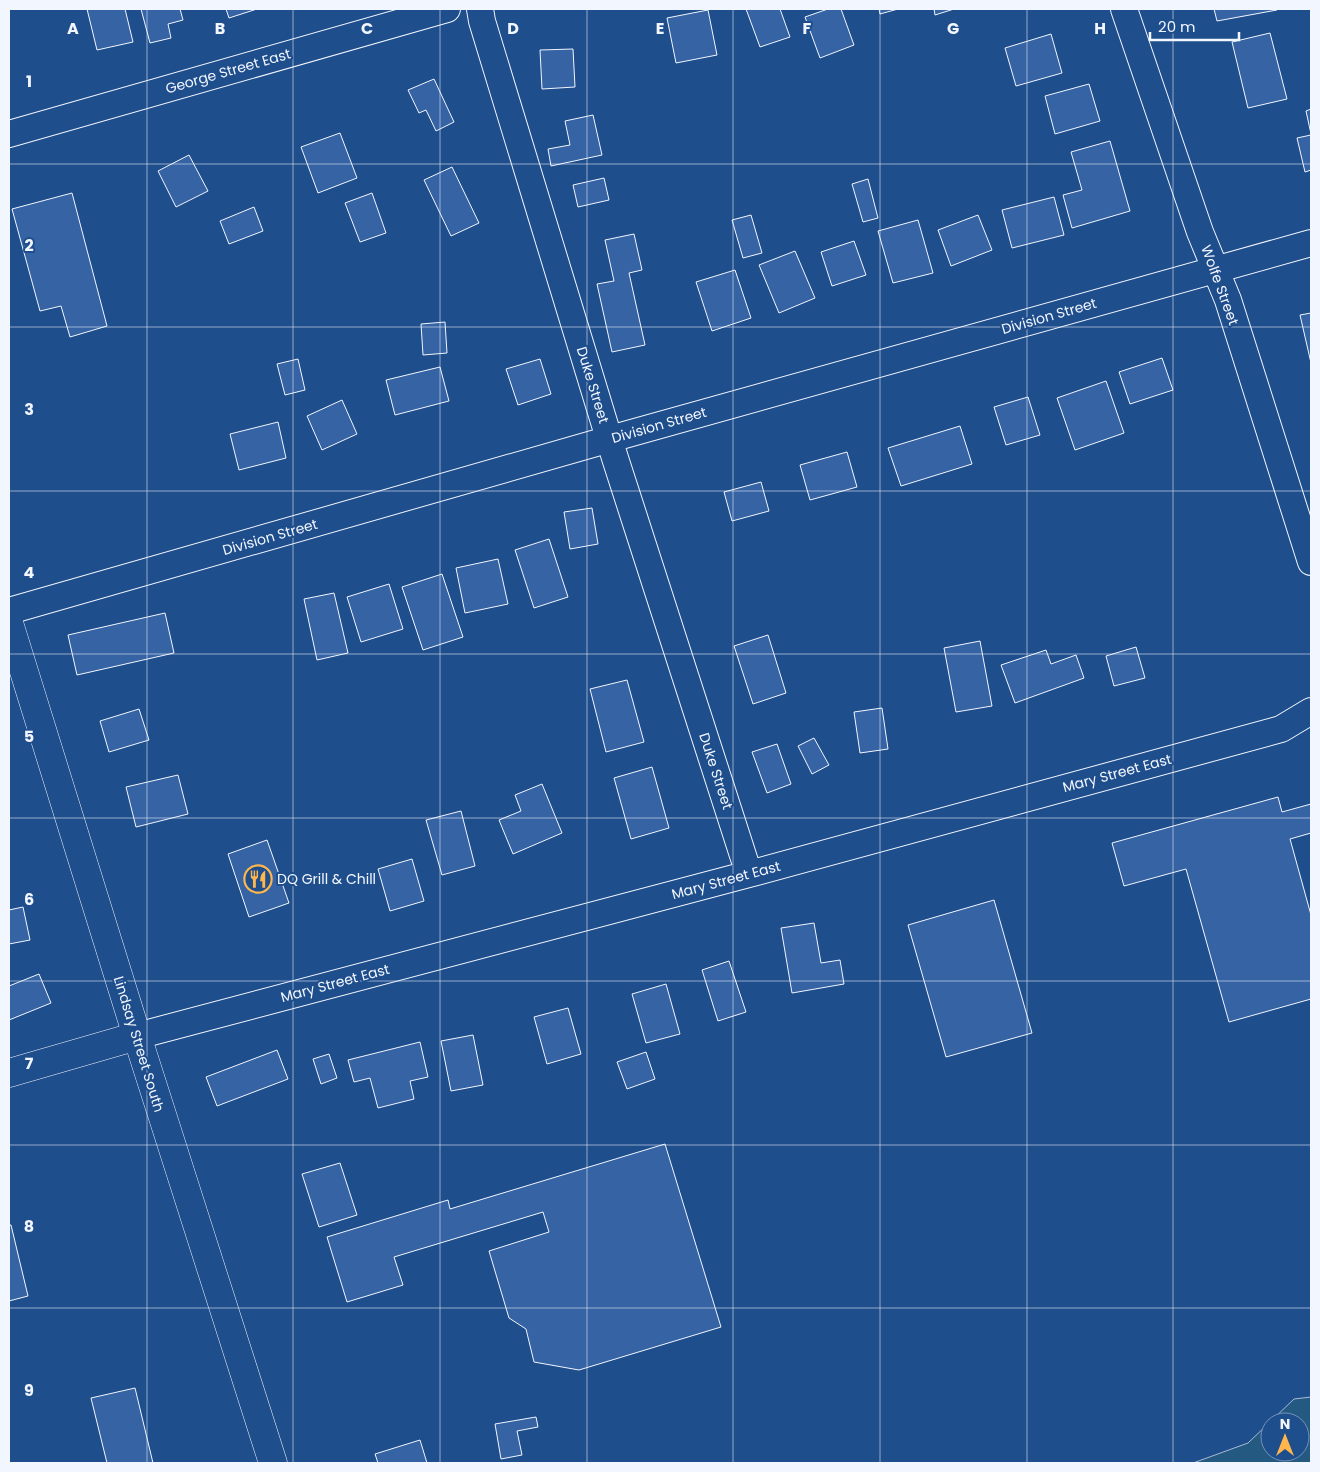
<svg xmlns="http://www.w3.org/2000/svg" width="1320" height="1472" font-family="Poppins,sans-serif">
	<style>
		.green { fill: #245a82; stroke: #a8bbd7 }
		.building { fill: #3563a3; stroke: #f2f6ff }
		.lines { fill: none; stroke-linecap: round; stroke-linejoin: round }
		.street-casing { stroke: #f2f6ff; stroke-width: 28 }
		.secondary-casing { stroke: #f2f6ff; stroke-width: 29 }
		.street { stroke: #1f4e8c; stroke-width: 26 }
		.secondary { stroke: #1f4e8c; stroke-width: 28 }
		.grid { fill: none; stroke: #f2f6ff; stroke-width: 1; stroke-opacity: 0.55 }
		.labels { text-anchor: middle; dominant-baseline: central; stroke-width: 4; stroke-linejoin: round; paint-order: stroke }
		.street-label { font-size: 14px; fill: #f2f6ff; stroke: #1f4e8c }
		.poi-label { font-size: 14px; fill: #f2f6ff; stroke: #1f4e8c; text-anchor: start }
		.grid-label { font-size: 16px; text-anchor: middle; font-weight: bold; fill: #f2f6ff; stroke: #1f4e8c; stroke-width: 4; stroke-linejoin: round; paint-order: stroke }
	</style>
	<rect width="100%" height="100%" fill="#1f4e8c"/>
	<path class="green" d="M1311,1397V1463H1193L1248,1443L1270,1422V1452H1300V1422H1270L1294,1399Z"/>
	<path class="building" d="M87,9H125L133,42L97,50Z
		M141,9H180L183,20L168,24L171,38L150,43Z
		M226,9H257L229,18Z
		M746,9H780L790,37L760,47Z
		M828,9H841L854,45L820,58L805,17Z
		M879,9H898L880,14Z
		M934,9H954L935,15Z
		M1214,9H1277V10L1217,21Z
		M708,10L717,55L676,63L667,18Z
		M1270,33L1287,99L1248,108L1232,42Z
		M1051,34L1062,73L1016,86L1005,48Z
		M573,49L575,87L542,89L540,50Z
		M434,79L454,122L436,131L426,110L419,113L408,90Z
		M1089,84L1100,121L1055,134L1045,96Z
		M1311,109V134L1306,111Z
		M593,115L602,155L551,166L548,149L570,145L565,121Z
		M340,133L357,178L318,193L301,147Z
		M1311,135V170L1305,172L1297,138Z
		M1110,141L1130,211L1072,228L1063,195L1082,190L1071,152Z
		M189,155L208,191L176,207L158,171Z
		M452,167L479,223L451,236L424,180Z
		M604,178L609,200L578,207L573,185Z
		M868,179L878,218L863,222L852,184Z
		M72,193L107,326L70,337L61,306L40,311L12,209Z
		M372,193L386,233L360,242L345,203Z
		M1054,197L1064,235L1012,248L1002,210Z
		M254,207L263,231L229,244L220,221Z
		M751,215L762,253L743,258L732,220Z
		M978,215L992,250L951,266L938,230Z
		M918,220L933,273L893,283L878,231Z
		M634,234L642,270L629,273L645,345L612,352L597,284L614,281L605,240Z
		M854,241L866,275L832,286L821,252Z
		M795,251L815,298L779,313L759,265Z
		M735,270L751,318L712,331L696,282Z
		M1311,313V363L1300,315Z
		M445,322L447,353L423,355L421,324Z
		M1162,358L1173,390L1130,404L1119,372Z
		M298,359L305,390L285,395L277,364Z
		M540,359L551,394L518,405L506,369Z
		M440,367L449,401L395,415L386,380Z
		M1106,381L1124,433L1075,450L1057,398Z
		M1028,397L1040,435L1006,445L994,407Z
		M342,400L357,434L322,450L307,416Z
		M278,422L286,458L239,470L230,434Z
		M960,426L972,464L901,486L888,448Z
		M847,452L857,487L810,500L800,465Z
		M761,482L769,511L732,521L724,492Z
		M592,508L598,544L570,549L564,512Z
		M549,539L568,597L534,608L515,550Z
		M498,559L508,604L465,613L456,568Z
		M442,574L463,637L423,650L402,587Z
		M389,584L403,629L361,642L347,597Z
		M334,593L348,653L317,660L304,599Z
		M165,613L174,653L77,675L68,635Z
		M768,635L786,693L753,704L734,646Z
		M980,641L992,706L956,712L944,648Z
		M1136,647L1145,678L1114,686L1106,656Z
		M1046,650L1051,664L1076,655L1084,678L1015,703L1001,665Z
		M627,680L644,742L606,752L590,689Z
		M882,708L888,749L860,753L854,712Z
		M139,709L149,740L109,752L100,721Z
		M814,738L829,765L812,774L798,746Z
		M777,744L791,784L767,793L752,752Z
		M652,767L669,828L631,839L614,778Z
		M178,775L188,814L136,827L126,787Z
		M542,784L562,833L513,854L499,820L521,811L515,795Z
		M1278,797L1282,812L1311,804V833L1290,839L1311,915V999L1229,1022L1186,869L1124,886L1112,843Z
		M461,811L475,866L442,875L426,820Z
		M267,840L289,903L249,917L228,854Z
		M412,859L424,901L390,911L378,869Z
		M994,900L1032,1033L946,1057L908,925Z
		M23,907L30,940L9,944V910Z
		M814,923L821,963L840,960L844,984L792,993L781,928Z
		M729,961L746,1012L718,1021L702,970Z
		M39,974L51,1003L9,1020V986Z
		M666,984L680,1034L646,1043L632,994Z
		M568,1008L581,1054L547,1064L534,1017Z
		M473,1035L483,1085L451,1091L441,1041Z
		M420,1042L428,1077L410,1081L414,1099L378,1108L370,1078L354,1082L348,1060Z
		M277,1050L288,1079L217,1106L206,1077Z
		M646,1052L655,1079L627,1089L617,1062Z
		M329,1054L337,1078L321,1084L313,1059Z
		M665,1144L721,1327L579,1370L534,1362L526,1329L509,1318L489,1251L549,1232L543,1212L394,1257L403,1285L347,1302L327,1237L448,1200L450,1209Z
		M340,1163L357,1215L319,1227L302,1174Z
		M9,1225H11L28,1296L9,1301Z
		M135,1388L153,1463H107L91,1398Z
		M536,1417L538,1427L517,1431L522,1455L501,1459L495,1424Z
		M420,1440L427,1463H378L375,1454Z"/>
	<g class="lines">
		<g class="street-casing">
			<path id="street" d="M480,9L482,21L615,458L749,874
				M1124,9L1200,232L1228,300L1311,562
				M9,134L447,9
				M9,611L610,439L1311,243
				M137,1036L749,874L1281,729L1311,711"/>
		</g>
		<g class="secondary-casing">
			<path id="secondary" d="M9,623L137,1036L273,1463
				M9,1073L137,1036"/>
		</g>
		<use href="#street" class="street"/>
		<use href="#secondary" class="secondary"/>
	</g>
	<path class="grid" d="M147,9V1463M293,9V1463M440,9V1463M587,9V1463M733,9V1463M880,9V1463M1027,9V1463M1173,9V1463M9,164H1311M9,327H1311M9,491H1311M9,654H1311M9,818H1311M9,981H1311M9,1145H1311M9,1308H1311"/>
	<defs>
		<g id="restaurant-ring" transform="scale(1.4375)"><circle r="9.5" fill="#1f4e8c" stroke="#ffb74d" stroke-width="1.5"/><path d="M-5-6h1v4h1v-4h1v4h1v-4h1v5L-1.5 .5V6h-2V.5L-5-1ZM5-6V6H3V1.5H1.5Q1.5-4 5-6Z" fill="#ffb74d"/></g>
	</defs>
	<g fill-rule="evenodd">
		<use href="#restaurant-ring" x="258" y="879"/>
	</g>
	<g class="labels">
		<g class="street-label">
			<text transform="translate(228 71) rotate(-16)">George Street East</text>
			<text transform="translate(1220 285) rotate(70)">Wolfe Street</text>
			<text transform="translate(1049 316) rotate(-16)">Division Street</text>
			<text transform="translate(593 385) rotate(73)">Duke Street</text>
			<text transform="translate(659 425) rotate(-16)">Division Street</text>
			<text transform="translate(270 537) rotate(-16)">Division Street</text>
			<text transform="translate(716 771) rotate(72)">Duke Street</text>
			<text transform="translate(1117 773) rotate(-15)">Mary Street East</text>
			<text transform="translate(726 880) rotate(-15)">Mary Street East</text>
			<text transform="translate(335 983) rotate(-15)">Mary Street East</text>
			<text transform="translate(139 1044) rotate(73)">Lindsay Street South</text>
		</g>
		<g class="poi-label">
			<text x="277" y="879">DQ Grill &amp; Chill</text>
		</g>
	</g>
	<g class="grid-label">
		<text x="73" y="34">A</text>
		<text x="220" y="34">B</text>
		<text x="367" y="34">C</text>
		<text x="513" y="34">D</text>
		<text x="660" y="34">E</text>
		<text x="807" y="34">F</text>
		<text x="953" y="34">G</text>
		<text x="1100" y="34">H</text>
		<text x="29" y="87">1</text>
		<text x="29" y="251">2</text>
		<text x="29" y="415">3</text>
		<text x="29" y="578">4</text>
		<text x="29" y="742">5</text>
		<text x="29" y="905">6</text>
		<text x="29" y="1069">7</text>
		<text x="29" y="1232">8</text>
		<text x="29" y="1396">9</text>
	</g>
	<rect width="1320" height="1472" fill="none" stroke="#f2f6ff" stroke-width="20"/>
	<g transform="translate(1285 1437)"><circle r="24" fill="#1f4e8c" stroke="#7391ba"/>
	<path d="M0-4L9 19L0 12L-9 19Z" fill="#ffb74d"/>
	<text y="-8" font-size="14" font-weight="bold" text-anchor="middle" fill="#f2f6ff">N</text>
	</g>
	<path d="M1150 32v8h89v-8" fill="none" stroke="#f2f6ff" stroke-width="2.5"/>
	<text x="1158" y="32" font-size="15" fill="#f2f6ff" stroke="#1f4e8c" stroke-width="4" paint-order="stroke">20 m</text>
</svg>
